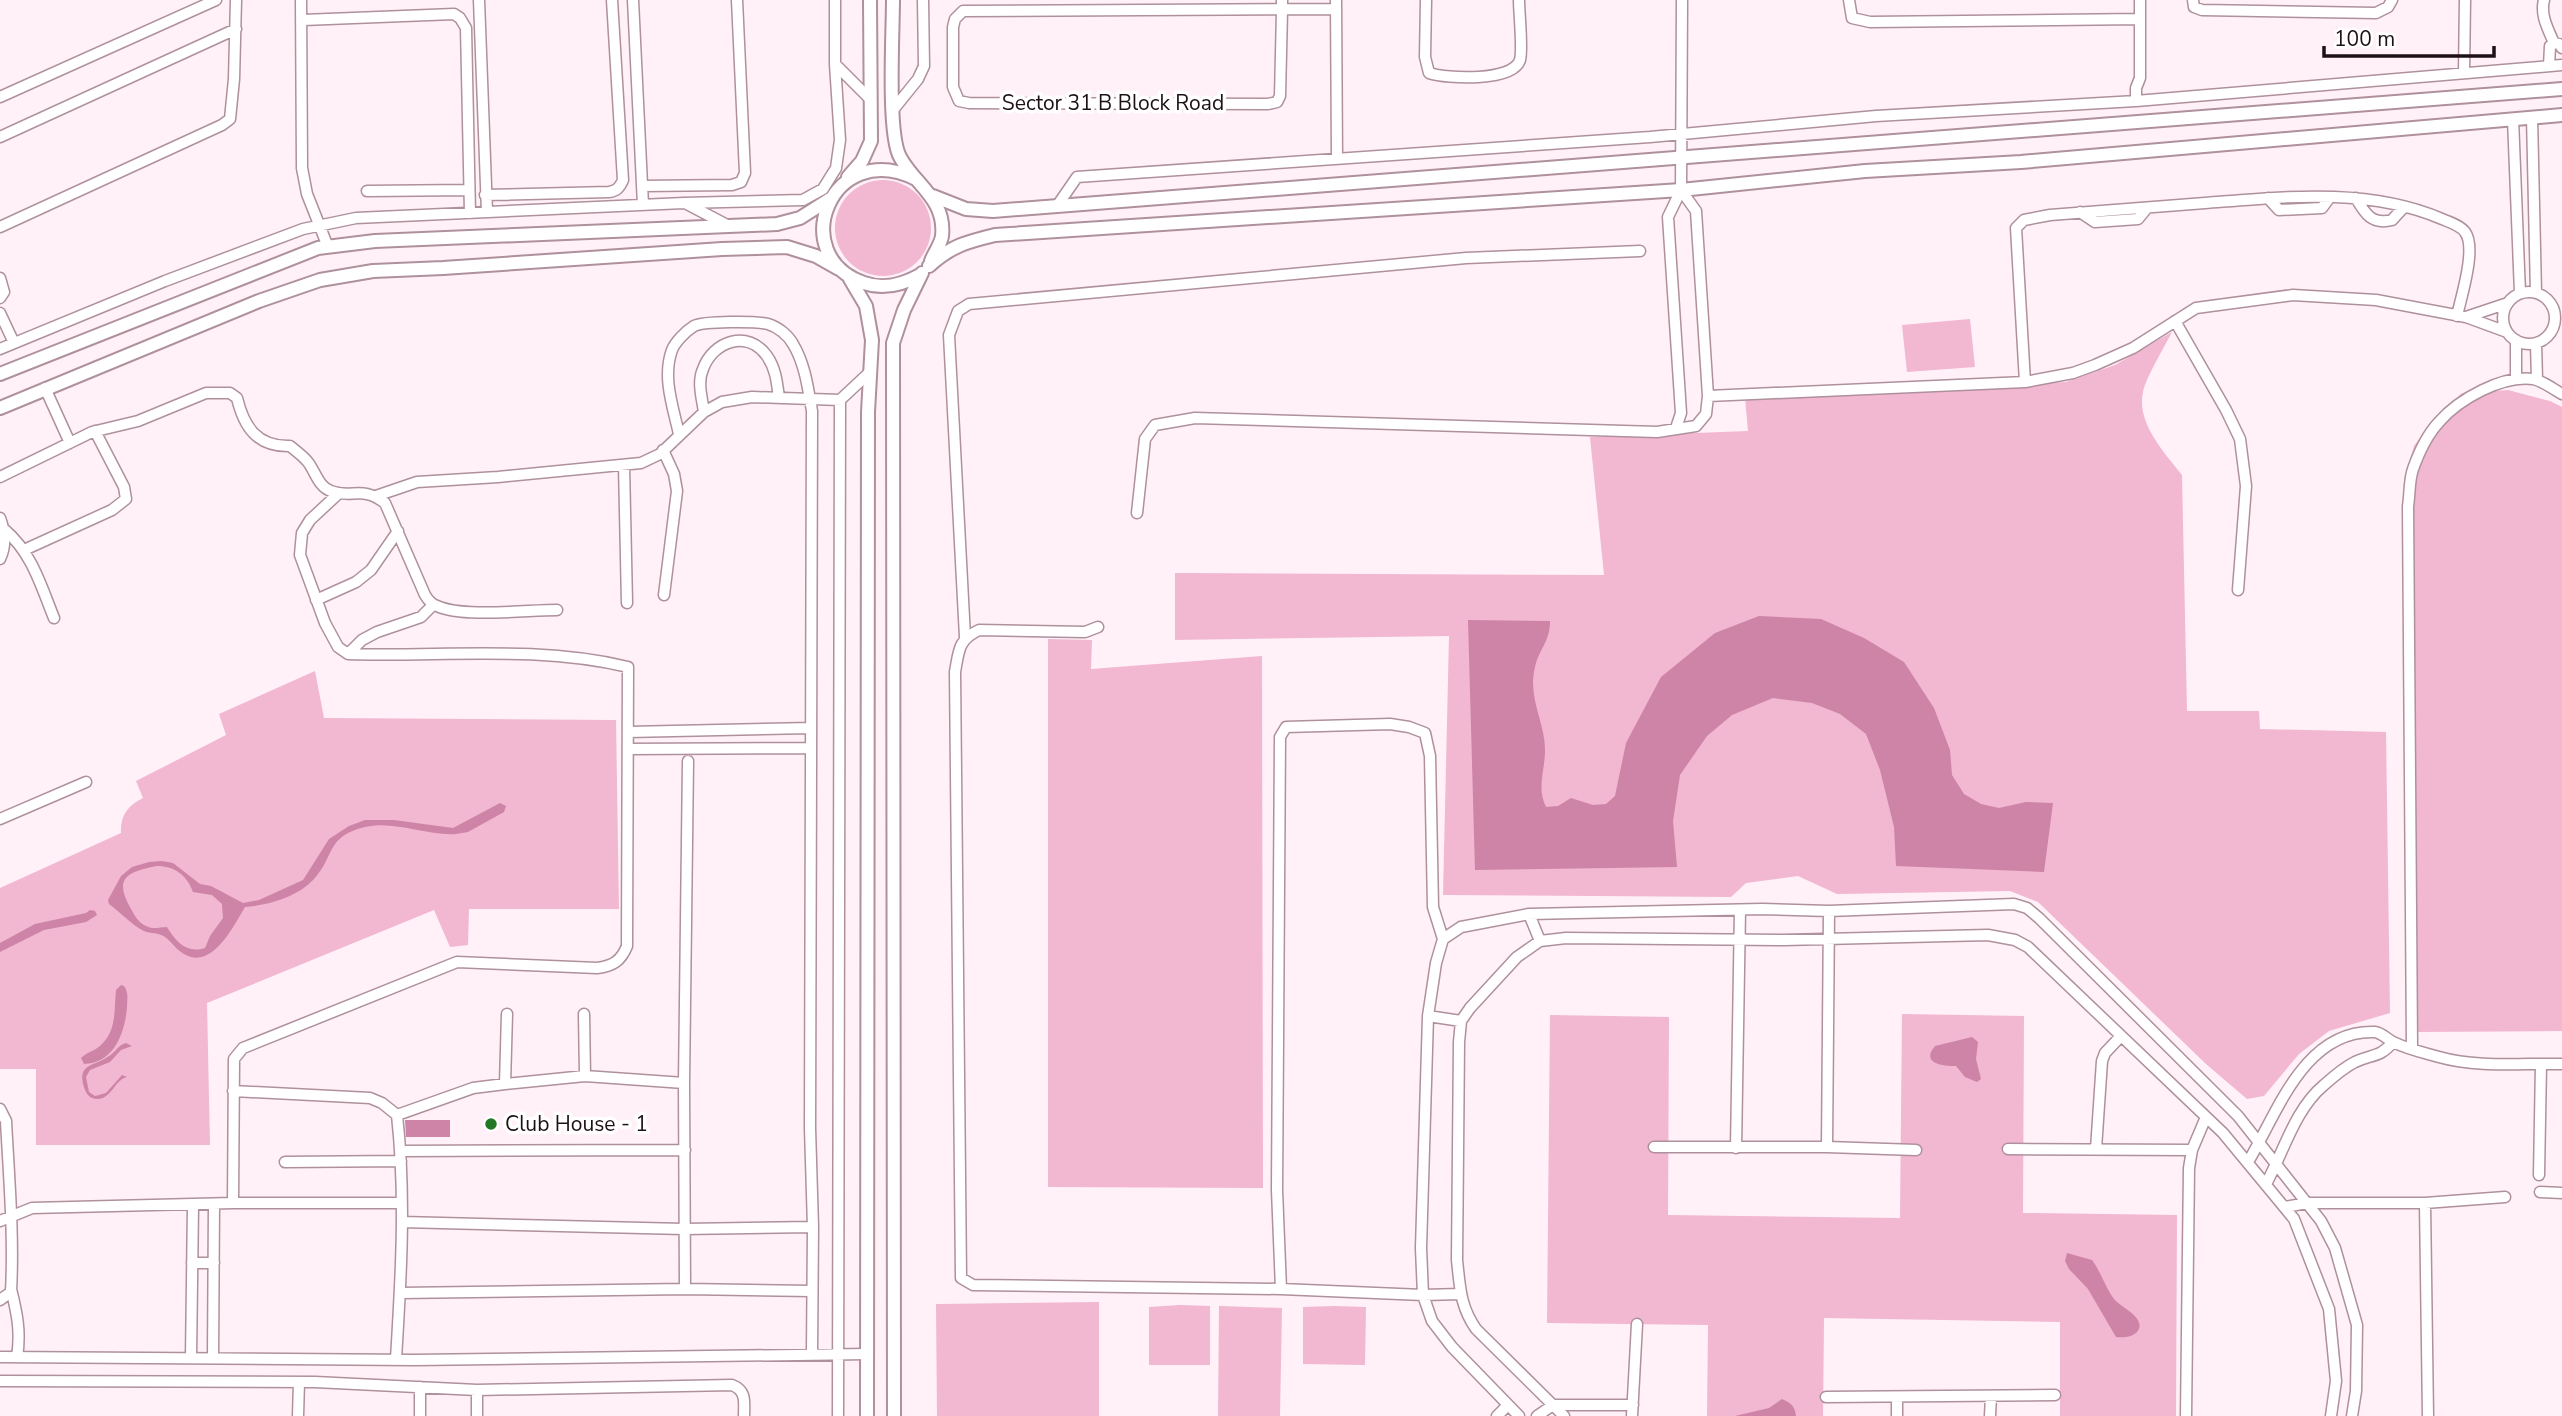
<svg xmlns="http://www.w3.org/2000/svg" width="2562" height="1416" font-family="'Nunito Sans',sans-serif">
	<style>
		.green { fill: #f2b7d1 }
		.water { fill: #cd84a6; fill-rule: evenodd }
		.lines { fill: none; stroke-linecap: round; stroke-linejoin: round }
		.minor-casing { stroke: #af909d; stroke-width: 13 }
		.tertiary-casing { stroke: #af909d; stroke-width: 16 }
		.minor { stroke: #fff; stroke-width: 10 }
		.tertiary { stroke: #fff; stroke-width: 12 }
		.poi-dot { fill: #227825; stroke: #fff; stroke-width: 2.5 }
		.labels { text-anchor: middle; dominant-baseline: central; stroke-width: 7; stroke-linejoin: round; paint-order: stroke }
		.street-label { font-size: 21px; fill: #1c1116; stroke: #fff }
		.poi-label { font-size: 21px; fill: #1c1116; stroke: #fff; text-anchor: start }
	</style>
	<rect width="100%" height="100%" fill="#fff1f7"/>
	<path class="green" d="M835 228a48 48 0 1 1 96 0a48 48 0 1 1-96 0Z
		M1970,319L1975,367L1907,372L1902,325Z
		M2172,332C2164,348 2146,377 2143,392C2136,423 2165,453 2182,475L2187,711H2259L2260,729L2386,732L2390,1013L2329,1031L2299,1054L2264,1096L2247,1099L2206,1064L2038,902L2010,891L1837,894L1798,876L1746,883L1731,897L1443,895L1449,636L1175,640V573L1604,575L1590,437L1748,431L1745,398L2066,382L2115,365Z
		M2508,390L2550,401L2562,407V1031L2417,1032L2407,472L2414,446L2434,419L2462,393Z
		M1048,639L1092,640L1091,669L1262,656L1263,1188L1048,1187Z
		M315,671L324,718L616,720L619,909H469L468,945L450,947L434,910L207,1003L210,1145H36V1069H0V888L121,833C120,816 128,805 143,798L136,781L226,735L219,714Z
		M1902,1014L2024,1016L2023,1213L2177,1215L2176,1416H2060V1322L1824,1318L1823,1416H1707L1708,1325L1547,1323L1550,1015L1669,1017L1668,1215L1900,1218Z
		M1099,1302V1416H937L936,1304Z
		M1180,1305L1210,1306V1365H1149V1307Z
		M1219,1306L1282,1308L1280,1416H1218Z
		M1335,1306L1366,1307L1365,1365L1303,1364V1307Z"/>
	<path class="water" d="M1759,616L1821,619L1864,638L1904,662L1934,708L1950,750L1952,775L1964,794L1981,804L1999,808L2026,802L2053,803L2044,872L1896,866L1894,827L1880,770L1866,734L1840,714L1812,703L1773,698L1732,715L1707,736L1680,775L1673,821L1677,867L1475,870L1468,620L1550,621C1550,642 1539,649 1535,667C1527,699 1546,723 1545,753C1544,773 1537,789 1546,807L1558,806L1571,798L1593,805L1606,804L1615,796L1626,743L1661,677L1715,633Z
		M500,803L506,806L504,812L468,832L456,834C426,836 395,820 365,827C326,836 335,856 314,879C298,897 268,905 245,907C234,925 213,969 186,955C177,951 173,943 165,937C158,932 151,934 144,931C132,925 120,912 109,904L108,900L121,876L132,867L149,862L162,861L173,863L200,884L211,886L243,903L259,900L303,880L329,839L349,826L365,820H394L453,828ZM157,866C174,866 187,875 193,892L212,895L222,904L223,918L210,936L205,948C187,954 176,942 167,927C159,927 154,930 146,926C138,922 135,916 131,909C114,879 125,872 157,866Z
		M90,910L95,911L97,915L86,922L44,930L0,952V943L35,924L86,913Z
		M121,985L124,986C129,993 127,999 127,1007C125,1033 114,1063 84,1064L81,1058C87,1052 95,1051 101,1045C117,1030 114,1010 116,990Z
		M1972,1037L1978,1042L1976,1059L1981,1079L1977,1082L1965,1077L1956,1066C1944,1066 1920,1064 1935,1046Z
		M126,1043L132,1046L121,1050L110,1062L90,1070L86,1077L89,1092L95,1096L106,1093L122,1075L127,1077C114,1080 112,1099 97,1099C91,1099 87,1095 85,1090C75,1063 94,1067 109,1056C116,1052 118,1045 126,1043Z
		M405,1120H450V1137H406Z
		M2067,1253L2092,1260C2101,1272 2105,1287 2114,1299C2120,1307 2148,1318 2137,1332C2132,1337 2123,1338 2116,1337L2088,1289L2069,1269L2065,1261Z
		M1782,1399C1791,1403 1795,1406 1796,1416H1735L1769,1408Z"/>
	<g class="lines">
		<g class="minor-casing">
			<path id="minor" d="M301,0L302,168L307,194L328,247
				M479,0L487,212
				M633,0L643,205
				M1282,0V11L1280,96L1277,102L1268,104L969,103L959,101L953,87V27L955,19L963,11L1336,9
				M1336,0L1337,159
				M1426,0L1425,57L1429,73C1447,79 1513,82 1520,60C1523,49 1519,13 1519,0
				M1849,0L1852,18L1870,22L2140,19
				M2193,0L2194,7L2202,10L2376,13L2388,7L2392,0
				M2544,0C2540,15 2548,29 2554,43
				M303,20L454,14L460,18L466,28L470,213
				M835,64L871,100
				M2549,66L2550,46L2554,43L2559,44L2562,48
				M2464,73L2465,0
				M0,97L216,0
				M2136,101V88L2140,78V0
				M893,110L918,79L924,66L923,0
				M2532,117L2536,293
				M2513,119L2520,293
				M0,137L236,29
				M642,186L732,185L741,182L745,173L737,0
				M367,191L469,190
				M485,195L609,192C617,191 620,187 623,180L612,0
				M2268,198L2279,210L2322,208L2330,197
				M2356,198C2365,214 2372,225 2392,220L2404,207
				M687,204L727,225
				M1057,206L1077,177L1650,137L1876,116L2136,101L2562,65
				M2080,212L2095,222L2138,219L2147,208
				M0,227L222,125L230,119L234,79L236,0
				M0,278L4,292L0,298
				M2503 318a26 26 0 1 1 52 0a26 26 0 1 1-52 0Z
				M0,313L14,343
				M2466,317L2508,303
				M2175,321L2226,410L2240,439L2246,486L2238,590
				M2516,340V378
				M2536,343L2537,380
				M0,349L165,281L303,229L356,218L684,203L803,200L823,189L836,168L840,140L835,64V0
				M2025,382L2016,228L2024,220L2050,215C2102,211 2153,207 2205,203C2283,197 2368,187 2442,219C2449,222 2460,225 2465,232C2477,248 2461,297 2457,316
				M45,388L70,443
				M1708,396L2025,382L2073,373L2095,365L2133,348L2196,308L2293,295L2376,300L2466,317L2507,332
				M704,412C702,398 697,382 703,369C713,341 748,329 767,356C776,369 777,383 779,398
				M1676,428L1681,413L1668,217L1681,190L1682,0
				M679,434C673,407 662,377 672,350C675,342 686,331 694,326C704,321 756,321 768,324C778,327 788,335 793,344C805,364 808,388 812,411L810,1128L813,1227L812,1354
				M663,450L674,474L677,491L664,595
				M624,466L627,603
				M0,477L92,432L138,421L206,393H230L237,398C244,427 257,447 290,446C296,451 302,455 307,461C315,470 318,487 331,491C352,499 362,485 385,503L425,595C428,600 431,604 437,606C463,618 527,610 557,610
				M376,496L417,482L498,477L641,463L660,454L704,412L722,402L752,397L840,400
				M1137,513L1145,439L1155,425L1195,418L1657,432L1696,426L1706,414L1708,396L1696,211L1681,190
				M0,518C5,531 6,546 0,559
				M5,530C32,553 41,586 54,618
				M24,550L112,510L126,499L124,487L95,431
				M316,600L356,582L371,570L398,531
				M1098,627L1085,632L979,630C958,640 959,650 955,672L961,1278L973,1285L1281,1289L1423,1295L1461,1294
				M965,637L949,335L958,311L969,304L1466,258L1640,251
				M348,654L362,640L377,632L421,617L433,605
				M628,732L811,728
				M628,749L811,748
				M0,819L86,782
				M1529,914L1540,941
				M584,1014L585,1076
				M1428,1016L1461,1021
				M2412,1048L2408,506C2410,494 2409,480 2413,469C2419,452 2427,435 2439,422C2459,399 2502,375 2533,379C2543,381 2553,389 2562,394
				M505,1084L507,1014
				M233,1091L370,1098L382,1103L397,1115C406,1196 401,1278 396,1359
				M0,1109L6,1121C9,1178 14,1235 11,1292L0,1300
				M397,1115L473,1088L505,1084L585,1076L684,1083
				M1654,1147H1827L1916,1150
				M1827,1147L1829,911
				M1736,1148L1740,910
				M2008,1149L2192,1150
				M2096,1149L2102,1061L2105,1053L2121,1036
				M401,1151L685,1150
				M285,1162L401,1161
				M2248,1162C2277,1114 2304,1029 2375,1032C2382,1033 2387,1039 2393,1042C2407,1049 2425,1053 2439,1057C2478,1068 2522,1063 2562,1064
				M2539,1175L2541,1064
				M2266,1184C2284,1151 2295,1109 2324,1085C2333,1077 2345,1067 2355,1062C2372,1054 2380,1058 2393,1042
				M2540,1192L2562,1193
				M233,1203L234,1059L243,1048L457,962L597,968C613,966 621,961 627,946L628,667C536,645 441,657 348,654L338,647L325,623L300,555L302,533L310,520L339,493
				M2425,1203L2428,1416
				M2285,1207L2307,1203H2425L2505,1197
				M0,1221L32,1208L233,1203H401
				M402,1222L684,1229L813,1227
				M192,1263H214
				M11,1289C17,1313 21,1332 17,1357
				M685,1289L684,1083L688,761
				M1281,1289L1277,1190L1280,737L1286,727L1390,724L1409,727L1425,733L1430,756L1433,907L1443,939
				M400,1293L685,1289L812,1291
				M0,1357L415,1360L867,1354
				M191,1358L193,1205
				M213,1358L214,1204
				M0,1381L315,1382L477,1390L732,1385C747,1391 744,1402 744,1416
				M477,1390V1416
				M1826,1397L2055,1395
				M1897,1397V1416
				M298,1416L299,1382
				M420,1416V1387
				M838,1416L840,400L870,372
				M1497,1416L1508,1405
				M1519,1416L1452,1347L1432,1321L1423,1295L1421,1248L1428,1016L1436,963L1443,939L1461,927L1529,914L1762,909L1829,911L2014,904L2027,908L2039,918L2238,1116L2321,1221L2335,1248L2357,1325L2356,1391L2352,1416
				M1537,1416L1553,1405H1633
				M1564,1416L1476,1329C1460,1306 1460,1287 1457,1260L1459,1042L1461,1021L1470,1008L1517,957L1540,941L1566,938L1784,940L1988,935L2015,940L2028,947L2223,1133L2294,1219L2329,1309L2336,1381L2331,1416
				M1632,1416L1637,1324
				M1990,1416L1991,1396
				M2186,1416L2189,1168L2192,1150L2206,1117"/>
		</g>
		<g class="tertiary-casing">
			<path id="tertiary" d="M893,0C893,32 887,133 900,157C915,185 946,199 942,236C941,244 934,253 931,261
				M848,177L862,161L871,141L870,0
				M916,179C831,137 785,256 864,283C884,290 902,285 920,275
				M933,196L966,209L993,211L2562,89
				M929,266C951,246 966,242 995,235L1681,190L1865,171L2021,162L2562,115
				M850,279L866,306L872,340L868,412L867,1416
				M0,374L318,248L375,241L777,224L800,218L830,199
				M0,408L259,301L320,280L373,271L443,268L722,249L787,247L816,256L839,269
				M894,1416L893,343L904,310L922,273"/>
		</g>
		<use href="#minor" class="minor"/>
		<use href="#tertiary" class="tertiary"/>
	</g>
	<circle class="poi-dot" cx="491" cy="1124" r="7"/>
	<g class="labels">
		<g class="street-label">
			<text x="1113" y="103">Sector 31 B Block Road</text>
		</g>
		<g class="poi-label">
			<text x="505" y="1124">Club House - 1</text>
		</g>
	</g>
	<path d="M2324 46v10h170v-10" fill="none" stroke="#1c1116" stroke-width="3.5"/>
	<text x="2334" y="46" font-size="21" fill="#1c1116" stroke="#ffffff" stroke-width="5" paint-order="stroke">100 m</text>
</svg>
